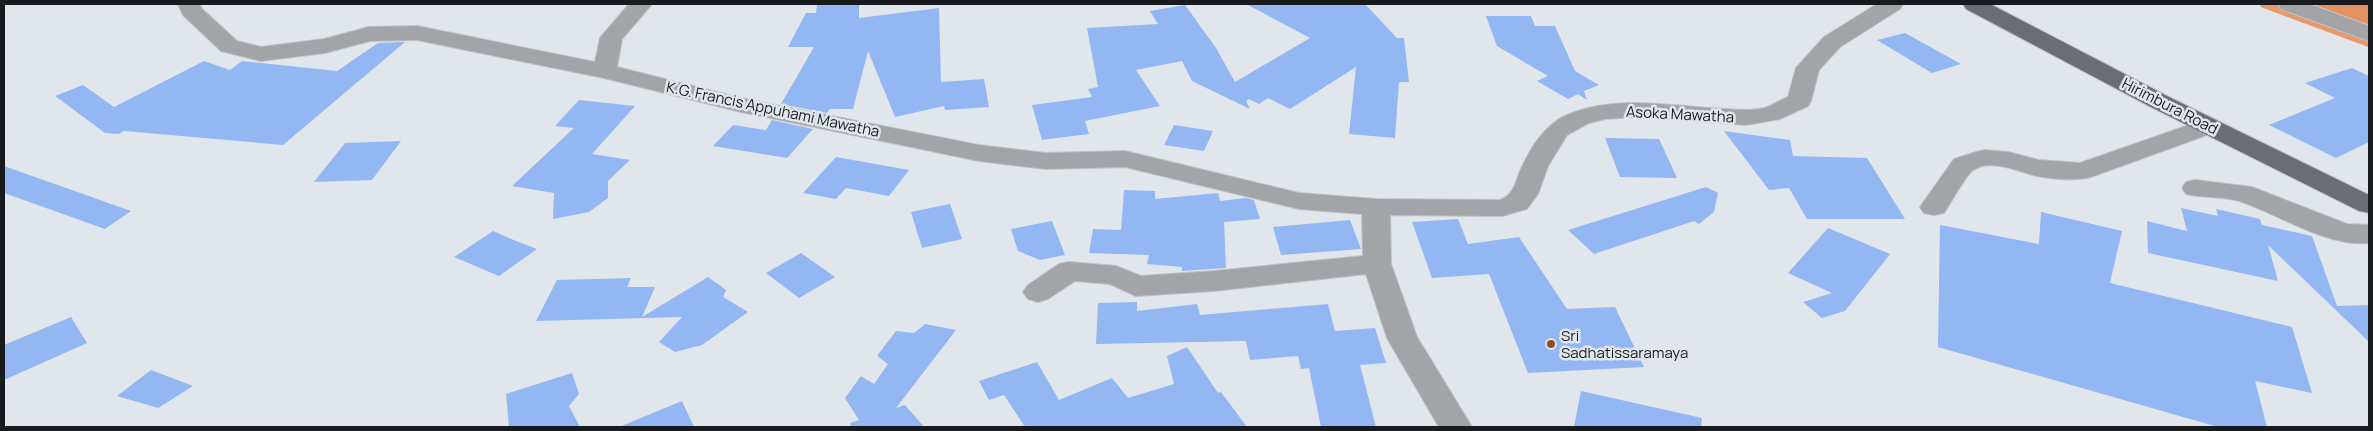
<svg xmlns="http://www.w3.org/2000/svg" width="2373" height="431" font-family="Manrope,sans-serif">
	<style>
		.forest { fill: #e39263 }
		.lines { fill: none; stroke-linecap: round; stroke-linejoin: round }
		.stream { stroke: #ea9869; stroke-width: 8 }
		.building { fill: #93b7f2 }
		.minor-casing { stroke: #bdc1c8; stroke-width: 2 }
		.major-casing { stroke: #bdc1c8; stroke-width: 2 }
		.minor { fill: #a2a4a7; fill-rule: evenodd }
		.major { fill: #6a6d73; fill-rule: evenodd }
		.poi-dot { fill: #924e22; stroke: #e1e6ed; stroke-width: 2 }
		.labels { text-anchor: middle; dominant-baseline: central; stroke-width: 5; stroke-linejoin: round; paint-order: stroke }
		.street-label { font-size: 15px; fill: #191a1d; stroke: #e1e6ed }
		.poi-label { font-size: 15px; fill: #191a1d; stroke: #e1e6ed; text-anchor: start }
	</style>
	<rect width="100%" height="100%" fill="#e1e6ed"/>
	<path class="forest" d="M2312,4H2369V25Z"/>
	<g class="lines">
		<path class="stream" d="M2264,4L2369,43"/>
	</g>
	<path class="building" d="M817,4H859V18L939,8L941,82L984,79L989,107L945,110L944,106L895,117L868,51L853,109H830L827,113L781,104L814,47H788L806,13H816Z
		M1246,4H1365L1397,38H1404L1409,82H1399L1395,138L1349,134L1356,67L1290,109L1268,98L1259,104L1249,99L1246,101L1250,109L1192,81L1182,61L1136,70L1160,106L1085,121L1089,134L1042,140L1032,105L1092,97L1088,89L1098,87L1087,28L1158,24L1150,11L1185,5L1216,48L1235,82L1310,38Z
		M1486,16H1531L1535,26H1555L1575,71L1599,85L1584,91L1587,100L1578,94L1568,99L1537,81L1548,76L1497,46Z
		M1905,33L1961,64L1932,73L1877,40Z
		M405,42L283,145L124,131L119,134L105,133L55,96L83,85L114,107L204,61L230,70L242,61L337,71L378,43Z
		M2352,68L2369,76V142L2336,158L2269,125L2335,98L2305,83Z
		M579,100L635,106L592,154L630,160L608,181V198L589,212L553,219L554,193L512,186L574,128L555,126Z
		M772,120L813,129L787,158L713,146L733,125L766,130Z
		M1174,125L1213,131L1204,151L1164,145Z
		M1724,131L1790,140L1793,156L1867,158L1905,219H1807L1789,188L1769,190Z
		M1605,138L1659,139L1677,178L1620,177Z
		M401,141L372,180L314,182L345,143Z
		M836,157L909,170L889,196L846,188L836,199L803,193Z
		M4,166L131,211L105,229L4,193Z
		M1706,187L1718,193L1714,212L1699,224L1694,221L1594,254L1568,230Z
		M1124,190L1155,191V199L1218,193L1220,201L1246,198L1254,200L1260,219L1224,222L1226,268L1182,271V267L1147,264L1149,255L1089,253L1093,229L1121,230Z
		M950,204L962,239L922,248L911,212Z
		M2181,208L2218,216L2216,209L2260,219L2262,225L2312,236L2337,306L2369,305V342L2268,245L2278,281L2148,253L2147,221L2187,231Z
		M2041,212L2122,231L2110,283L2292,327L2312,393L2255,381L2267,427H2218L1938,347L1940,225L2039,244Z
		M1458,219L1468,244L1519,237L1567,309L1615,307L1644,367L1528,373L1489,274L1432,278L1412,222Z
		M1350,220L1361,249L1281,255L1273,227Z
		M1052,221L1065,255L1040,260L1018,251L1011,229Z
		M1828,228L1890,254L1845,311L1822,318L1803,302L1832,293L1788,273Z
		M493,231L516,241L537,249L499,276L454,257Z
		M801,253L835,277L799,298L766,273Z
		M708,277L726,290L723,297L748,312L702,345L675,352L659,342L682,317L536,321L557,280L631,278L627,287H655L642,317Z
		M1137,302V311L1197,304L1200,315L1328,304L1335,331L1375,328L1386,363L1360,365L1376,427H1321L1309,368L1301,369L1298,356L1250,360L1246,341L1096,344L1098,303Z
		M71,317L87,343L4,380V345Z
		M925,324L956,330L896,408L905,405L924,427H851L850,423L859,420L845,398L861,376L874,384L888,364L877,356L896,331L914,333Z
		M1187,347L1218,393L1221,392L1247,427H1025L1004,395L989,400L979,381L1037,362L1059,400L1112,378L1128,398L1174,384L1167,356Z
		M151,370L193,386L158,408L117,396Z
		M572,373L579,394L569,406L580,427H509L506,394Z
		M1581,391L1702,418L1701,427H1574Z
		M682,401L694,427H619Z"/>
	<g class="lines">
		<g class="minor-casing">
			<path id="minor" d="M178,4H200L201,8L237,41L261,47L324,39L369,27L417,26L595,62L600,38L629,4H652L622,39L617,67L741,98L979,145L1046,153L1125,151L1299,193L1376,199L1500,200C1516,194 1515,180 1522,167C1532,145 1548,121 1572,113C1616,96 1665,105 1711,108C1728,109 1746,112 1764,108C1772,106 1780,100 1788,97L1796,68L1824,37L1877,4H1903L1900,9L1840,47L1819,70L1811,101L1808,106L1780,119L1746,125L1637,117L1605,119L1589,123L1567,135L1548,166L1538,194L1527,209L1502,216L1390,215L1391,264L1417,337L1472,427H1439L1387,338L1366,274L1214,291L1136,296L1110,284L1075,281L1048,299L1038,302L1028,299L1023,292L1028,285L1059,264L1069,262L1116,266L1141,276L1214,271L1363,256L1362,214L1299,209L1125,167L1046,169L979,161L741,112L604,78L417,40L370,41L325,53L261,61L221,51L183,15Z
				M2278,4H2309L2369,26V41L2281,9Z
				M2209,118L2218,121L2222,126L2218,131L2091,177C2075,181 2053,179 2037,176C2019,172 1989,157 1972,171C1965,177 1950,204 1944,213L1934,215L1924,213L1920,207L1954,159L1976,152L1985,150L2008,152L2039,160L2080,163Z
				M2195,180L2252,187L2347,224L2369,225V243C2326,247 2279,214 2239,201C2222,196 2203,198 2186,194L2182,188L2186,182Z"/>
		</g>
		<g class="major-casing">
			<path id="major" d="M1963,4H1990L2167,96L2369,195V213L2359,211L2149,106L1966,9Z"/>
		</g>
		<use href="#minor" class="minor"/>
		<use href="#major" class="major"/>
	</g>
	<circle class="poi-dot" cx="1551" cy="344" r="5"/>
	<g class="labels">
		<g class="street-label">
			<text transform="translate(2170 106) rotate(27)">Hirimbura Road</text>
			<text transform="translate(773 109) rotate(12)">K.G. Francis Appuhami Mawatha</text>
			<text transform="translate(1680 114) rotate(3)">Asoka Mawatha</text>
		</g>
		<g class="poi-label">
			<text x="1561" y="335">Sri<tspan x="1561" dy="17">Sadhatissaramaya</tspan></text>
		</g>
	</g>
	<rect width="2373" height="431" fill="none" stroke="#191a1d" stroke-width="10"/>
</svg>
